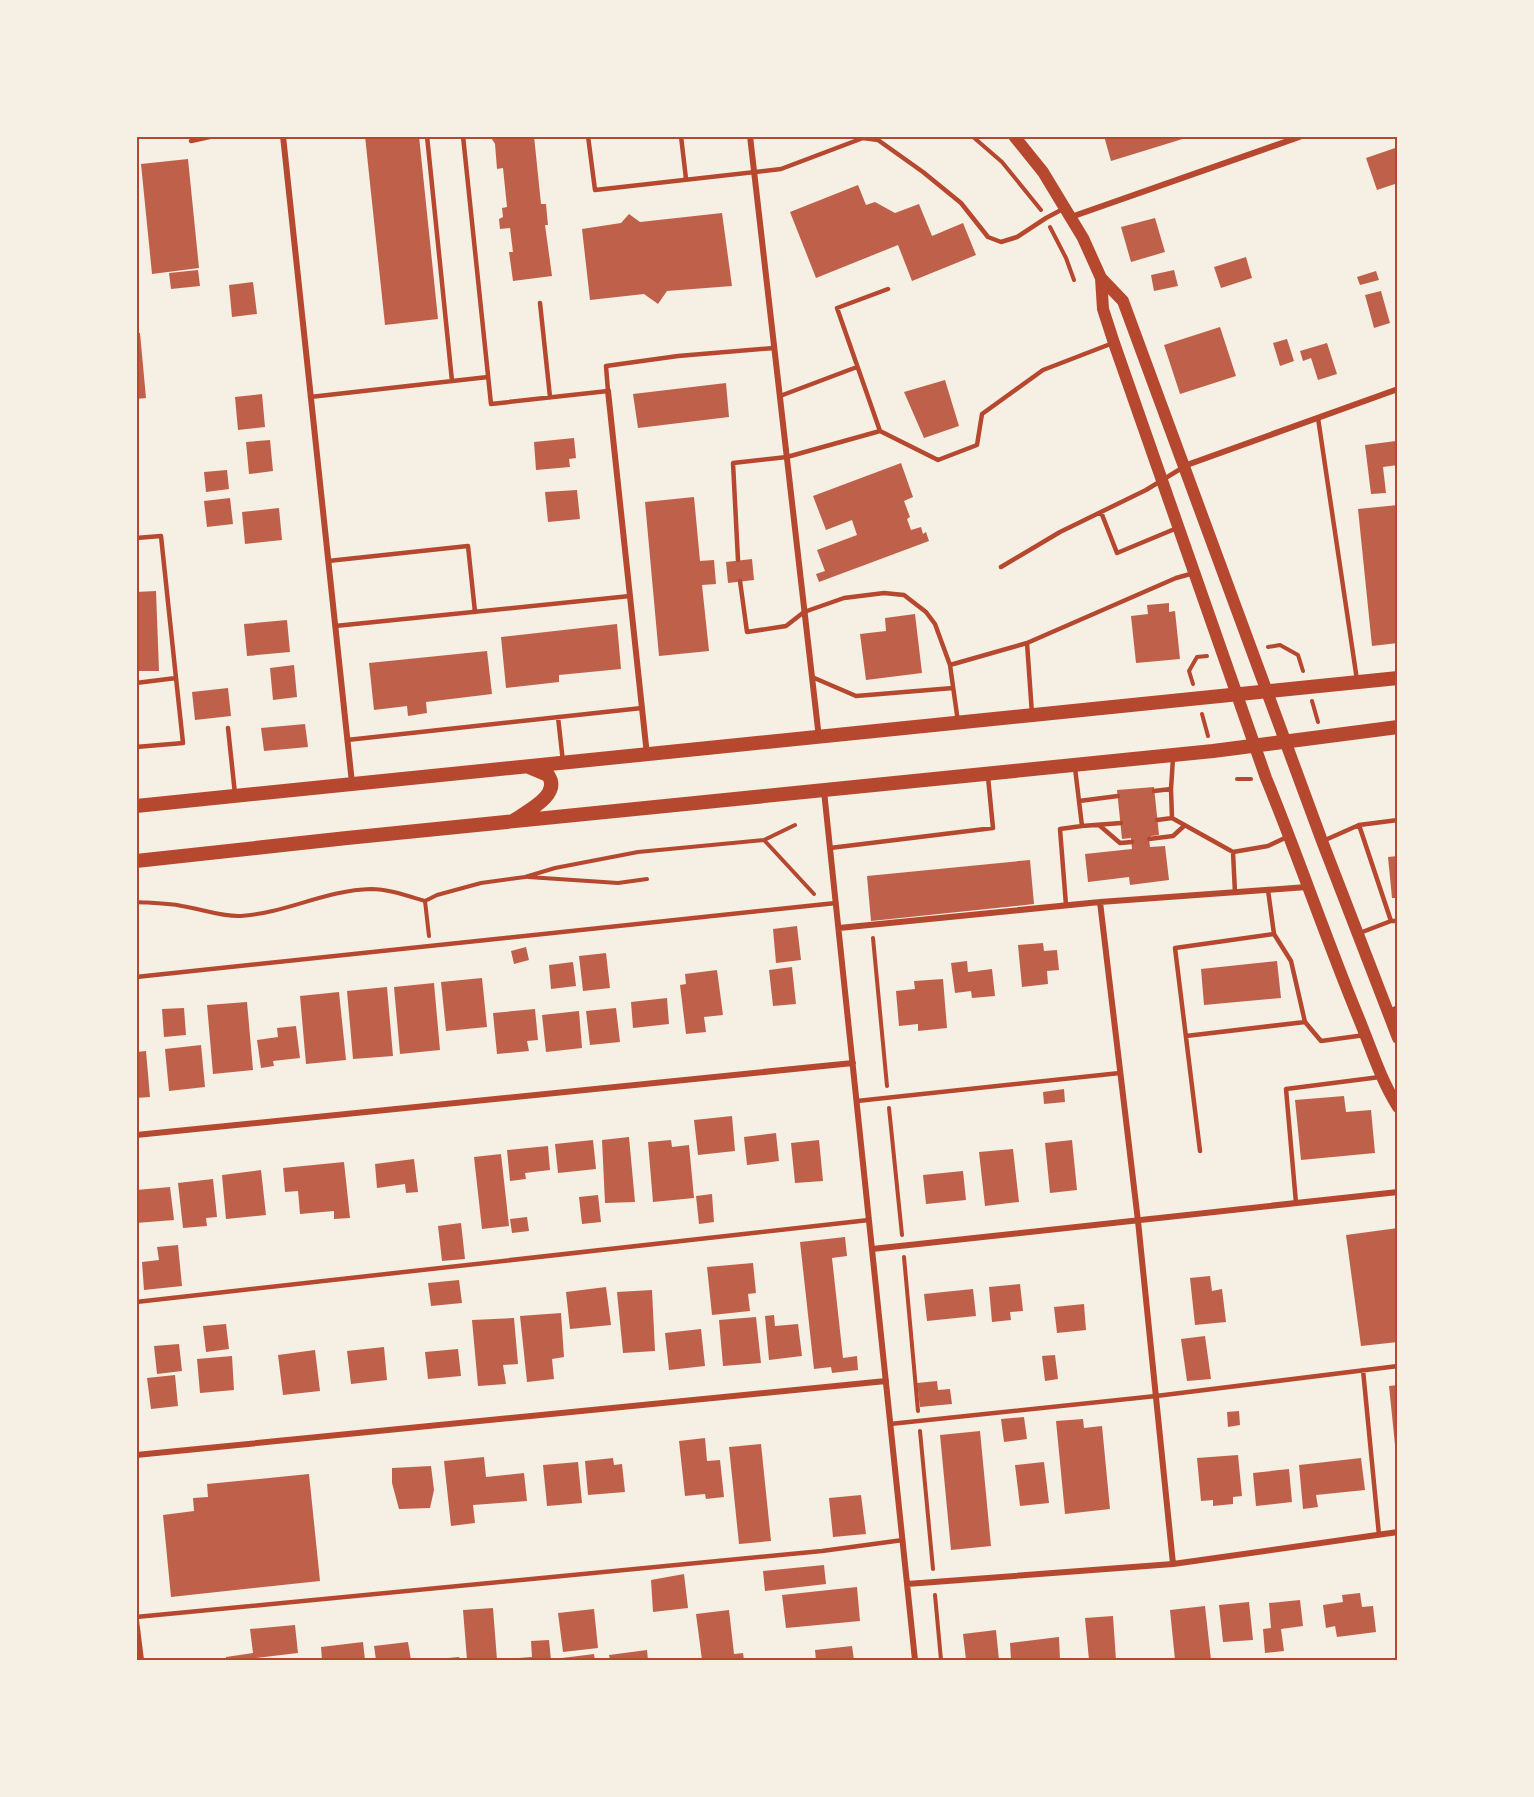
<svg xmlns="http://www.w3.org/2000/svg" width="1534" height="1797" font-family="'Asap Condensed',sans-serif">
	<style>
		.building { fill: #bf614a }
		.lines { fill: none; stroke-linecap: round; stroke-linejoin: round }
		.path { stroke: #b5482f; stroke-width: 4 }
		.service { stroke: #b5482f; stroke-width: 4.5 }
		.minor { stroke: #b5482f; stroke-width: 6 }
		.secondary { stroke: #b5482f; stroke-width: 12 }
		.primary { stroke: #b5482f; stroke-width: 14 }
		.neatline { fill: none; stroke: #b5482f; stroke-width: 2 }
	</style>
	<rect width="100%" height="100%" fill="#f6efe4"/>
	<path class="building" d="M365,136H419L438,319L385,325Z
		M490,136H534L541,204H546L547,215L548,225H545L552,276L513,281L509,252H513L510,228L500,229L499,219L503,217L502,208L507,207L503,168L497,169L495,144Z
		M1104,136H1188L1189,137L1111,161Z
		M1398,147V183L1377,190L1366,158Z
		M188,159L199,268L152,274L141,164Z
		M858,185L866,205L875,202L895,213L919,204L932,236L963,223L976,255L912,281L898,245L816,278L790,212Z
		M722,213L732,286L667,291L658,304L644,294L590,300L582,229L621,223L629,214L640,222Z
		M1155,218L1165,252L1131,262L1121,227Z
		M1246,257L1252,278L1221,288L1214,267Z
		M198,270L200,286L171,289L169,273Z
		M1174,270L1178,286L1154,291L1151,275Z
		M1376,271L1379,280L1360,285L1357,277Z
		M253,282L257,314L232,317L229,285Z
		M1381,291L1390,323L1374,328L1365,295Z
		M1220,327L1236,376L1180,394L1164,345Z
		M136,333H140L146,398L136,399Z
		M1287,339L1294,361L1280,366L1273,343Z
		M1327,343L1337,374L1318,380L1311,358L1303,361L1300,351Z
		M945,380L959,426L924,438L904,392Z
		M726,383L729,417L638,428L633,394Z
		M262,394L265,427L238,430L235,397Z
		M574,438L576,458L569,459L570,467L536,470L534,442Z
		M270,440L273,471L249,474L246,442Z
		M1396,441L1398,465L1383,467L1386,493L1371,494L1365,445Z
		M901,463L913,497L904,501L910,517L907,519L911,530L921,527L923,534L926,532L929,541L819,582L816,574L825,571L817,550L857,535L852,520L826,530L813,496Z
		M227,470L229,489L206,492L204,472Z
		M577,490L580,519L548,522L545,492Z
		M694,497L700,561L714,560L716,584L702,585L709,651L659,656L645,502Z
		M230,498L233,524L207,527L204,501Z
		M1398,505V643L1372,646L1358,509Z
		M279,508L282,540L245,544L242,512Z
		M752,559L754,580L728,583L726,562Z
		M156,591L159,671H136V592Z
		M1169,603V612L1175,611L1180,659L1136,663L1131,616L1148,614L1147,605Z
		M915,614L922,673L866,680L860,634L886,631L885,618Z
		M287,620L290,652L247,656L244,624Z
		M617,624L621,669L559,675V682L506,688L501,637Z
		M487,651L492,694L426,702L427,713L408,716L407,706L374,710L369,663Z
		M294,665L297,697L273,700L270,668Z
		M228,688L231,716L195,720L192,692Z
		M305,724L308,747L264,751L261,728Z
		M1154,787L1159,835L1151,836L1149,839L1150,847L1165,846L1169,880L1130,885L1129,877L1088,882L1085,854L1132,849L1131,838L1122,839L1117,790Z
		M1398,856V898H1392L1388,857Z
		M1030,860L1034,904L871,921L867,876Z
		M797,926L801,960L776,963L773,929Z
		M1043,943L1044,951L1057,950L1059,970L1047,971L1048,984L1022,987L1018,945Z
		M526,947L529,960L514,964L511,951Z
		M606,953L610,988L583,991L579,956Z
		M967,961L968,972L992,969L995,996L972,998L971,991L955,993L951,963Z
		M1277,961L1281,998L1204,1005L1201,969Z
		M573,962L576,986L551,989L549,965Z
		M792,967L796,1004L773,1006L769,970Z
		M717,970L723,1015L704,1017L706,1032L686,1034L680,985L686,984L685,974Z
		M482,978L487,1027L446,1031L441,982Z
		M943,979L947,1028L918,1031V1024L899,1026L896,991L915,989L914,981Z
		M434,983L440,1050L400,1054L394,987Z
		M387,987L393,1056L353,1059L347,991Z
		M339,992L346,1060L306,1064L300,996Z
		M667,998L669,1024L633,1028L631,1002Z
		M247,1002L253,1070L213,1074L207,1005Z
		M184,1008L186,1035L164,1037L162,1009Z
		M616,1008L620,1042L590,1045L586,1011Z
		M535,1009L538,1040L527,1041L529,1051L497,1054L493,1013Z
		M579,1011L582,1048L546,1052L542,1015Z
		M296,1026L300,1058L273,1061L274,1066L261,1068L257,1040L278,1037L277,1028Z
		M201,1045L205,1087L169,1091L165,1049Z
		M146,1051L150,1097L136,1098V1052Z
		M1064,1089L1065,1102L1044,1104L1043,1092Z
		M1344,1096L1346,1112L1371,1110L1375,1153L1301,1160L1295,1100Z
		M732,1116L735,1151L698,1155L694,1120Z
		M776,1133L779,1161L747,1165L744,1137Z
		M629,1137L635,1202L605,1203L602,1140Z
		M593,1140L596,1169L558,1173L555,1144Z
		M671,1140L672,1147L689,1145L694,1198L653,1202L648,1142Z
		M819,1140L823,1181L795,1183L791,1143Z
		M1072,1140L1077,1190L1050,1193L1045,1143Z
		M548,1146L550,1170L525,1173L526,1179L510,1181L507,1150Z
		M1013,1149L1019,1202L985,1206L979,1152Z
		M501,1154L509,1226L482,1229L474,1157Z
		M414,1159L418,1192L406,1193L405,1184L377,1188L375,1164Z
		M344,1162L350,1218L334,1219V1211L300,1214L298,1191L285,1192L283,1168Z
		M261,1170L266,1215L226,1219L222,1175Z
		M963,1171L966,1200L926,1204L923,1175Z
		M213,1179L217,1217L206,1218L207,1226L183,1228L178,1183Z
		M170,1187L174,1220L136,1223V1190Z
		M712,1194L714,1222L699,1224L696,1196Z
		M598,1195L601,1222L582,1224L579,1197Z
		M527,1217L529,1231L512,1233L510,1219Z
		M461,1223L465,1259L442,1261L438,1226Z
		M1398,1228V1342L1361,1346L1346,1235Z
		M845,1237L847,1256L832,1258L843,1358L857,1356L858,1370L832,1373L831,1367L814,1369L800,1242Z
		M178,1245L182,1286L144,1290L142,1262L159,1260L157,1247Z
		M753,1263L756,1293L748,1294L750,1311L712,1315L707,1267Z
		M1210,1276L1212,1291L1222,1289L1226,1322L1195,1325L1190,1278Z
		M459,1280L462,1303L431,1306L428,1283Z
		M1020,1284L1023,1311L1010,1312L1011,1320L992,1322L989,1287Z
		M606,1287L611,1325L570,1329L566,1292Z
		M973,1289L976,1316L927,1321L924,1294Z
		M652,1290L655,1351L623,1353L617,1292Z
		M1084,1304L1086,1330L1057,1333L1054,1307Z
		M561,1313L564,1357L552,1359L554,1379L527,1382L520,1316Z
		M774,1315L775,1326L798,1324L802,1356L769,1360L765,1316Z
		M756,1317L761,1363L723,1366L719,1320Z
		M514,1318L518,1364L503,1365L506,1384L478,1386L472,1320Z
		M226,1324L229,1349L206,1352L203,1326Z
		M701,1329L705,1366L669,1370L665,1333Z
		M1205,1336L1211,1379L1187,1381L1181,1339Z
		M179,1344L182,1371L157,1374L154,1346Z
		M384,1347L387,1380L351,1384L347,1351Z
		M458,1349L461,1376L428,1379L425,1352Z
		M315,1350L320,1391L283,1395L278,1355Z
		M1055,1355L1058,1379L1045,1381L1042,1356Z
		M232,1356L234,1390L200,1393L197,1359Z
		M175,1375L178,1406L151,1409L147,1378Z
		M937,1381L938,1390L950,1389L952,1404L920,1407L917,1383Z
		M1398,1385V1455H1396L1389,1386Z
		M1239,1411L1240,1425L1228,1427L1227,1412Z
		M1024,1417L1027,1439L1004,1442L1001,1419Z
		M1083,1419L1084,1428L1102,1426L1110,1509L1065,1514L1056,1421Z
		M980,1431L991,1546L951,1550L940,1435Z
		M705,1438L707,1461L720,1460L724,1497L706,1499L705,1494L685,1496L679,1441Z
		M761,1444L771,1541L739,1544L729,1447Z
		M1238,1455L1242,1496L1233,1497V1504L1213,1506V1500L1201,1501L1197,1458Z
		M484,1457L486,1477L524,1473L527,1501L473,1505L475,1523L451,1526L444,1461Z
		M613,1458L614,1465L622,1464L625,1492L588,1495L585,1461Z
		M1361,1458L1365,1490L1316,1495L1318,1507L1303,1509L1299,1465Z
		M578,1462L582,1503L547,1506L543,1465Z
		M1044,1462L1049,1503L1020,1506L1015,1465Z
		M431,1466L434,1490L430,1508L399,1509L392,1483V1468Z
		M1289,1469L1292,1502L1256,1506L1253,1473Z
		M309,1474L320,1581L171,1597L163,1515L194,1511L193,1498L208,1497L207,1484Z
		M861,1495L866,1534L833,1537L829,1498Z
		M824,1565L826,1584L765,1591L763,1571Z
		M684,1574L688,1608L653,1612L651,1580Z
		M857,1587L860,1621L786,1628L782,1595Z
		M1360,1593L1362,1607L1373,1606L1376,1632L1337,1637L1335,1626L1326,1628L1323,1605L1343,1602L1342,1595Z
		M1300,1600L1303,1626L1281,1629L1284,1651L1265,1653L1263,1629L1271,1628L1269,1603Z
		M1249,1602L1253,1640L1223,1642L1219,1605Z
		M1205,1606L1211,1660H1175L1170,1610Z
		M493,1608L497,1660H467L463,1610Z
		M594,1609L598,1648L563,1652L558,1613Z
		M729,1610L734,1654L743,1653L744,1660H702L696,1614Z
		M1113,1616L1116,1660H1089L1085,1618Z
		M295,1625L298,1653L256,1658V1660H226V1657L253,1653L250,1629Z
		M996,1630L999,1660H966L963,1634Z
		M1059,1637L1060,1660H1011L1010,1643Z
		M549,1640L551,1660H506V1659L532,1657L531,1641Z
		M363,1642L365,1660H322L321,1647Z
		M408,1642L411,1660H376L374,1646Z
		M852,1646L854,1660H816L815,1650Z
		M647,1650L648,1660H610L609,1655Z
		M594,1654L595,1660H562V1658Z
		M459,1657L460,1660H437V1659Z"/>
	<g class="lines">
		<path class="path" d="M972,136L1002,162L1041,210
			M1050,227L1066,258L1074,280
			M1268,647L1280,645L1298,655L1303,671
			M1193,684L1189,671L1197,657L1207,656
			M1312,701L1318,722
			M1202,714L1208,736
			M1237,779H1251
			M764,840L814,894
			M528,877L618,883L647,879
			M425,901L429,936
			M136,902C152,903 167,903 182,906C202,909 221,917 241,916C286,913 326,890 371,889C389,889 408,896 425,901L437,895L481,883L525,877L555,868L638,852L764,840L795,825
			M873,938L887,1086
			M889,1108L902,1235
			M904,1257L918,1411
			M920,1431L933,1569
			M935,1595L941,1660"/>
		<path class="service" d="M427,136L452,381
			M463,136L491,404L608,391L606,366L678,356L774,348
			M588,136L595,190L781,169L863,138L878,140L923,172L961,203L988,237L1001,242L1017,237L1046,218L1063,209
			M681,136L686,179
			M191,141L214,136
			M540,303L550,397
			M780,396L857,367
			M310,397L488,377
			M1318,418L1357,680
			M880,431L938,460L977,445L982,414L1043,370L1113,343
			M1101,512L1117,553L1177,528
			M136,538L161,536L176,678
			M738,560L733,463L787,457L880,431L837,308L888,289
			M328,561L468,546L475,612
			M1001,567L1060,532L1146,490L1182,468
			M740,581L747,632L786,626L804,612L844,598L884,593L904,595L926,612L935,624L950,665L1027,643
			M335,626L630,596
			M950,665L958,722
			M812,677L856,696L953,688
			M136,683L176,678L183,743L136,747
			M1032,714L1027,643L1176,578L1194,573
			M558,717L563,762
			M228,728L235,794
			M347,740L642,708
			M1075,768L1082,826L1121,823
			M1154,791L1171,789
			M1079,801L1118,796
			M1172,818L1233,852L1268,846L1287,837
			M1157,820L1172,818L1171,789L1173,758
			M1099,825L1120,843L1132,842
			M1359,825L1391,921
			M1149,839L1173,836L1184,826
			M1323,841L1359,825L1398,820
			M830,848L993,828L988,777
			M1233,852L1235,893
			M1268,890L1274,934L1291,961L1305,1022L1321,1041L1365,1035
			M1066,905L1060,829L1082,826
			M1357,934L1391,921H1398
			M136,977L836,903
			M1186,1036L1305,1022
			M857,1101L1120,1073
			M1200,1151L1175,948L1274,934
			M1296,1203L1286,1089L1380,1077
			M136,1302L869,1220
			M1363,1370L1379,1535
			M890,1424L1156,1396L1398,1366
			M136,1617L822,1551L903,1540"/>
		<path class="minor" d="M283,136L352,783
			M750,136L819,738
			M1071,217L1302,136
			M608,391L647,755
			M1184,466L1398,389
			M824,791L915,1660
			M1100,902L1138,1221L1173,1564
			M839,928L1100,902L1307,887
			M1389,1012L1398,1008
			M136,1135L853,1063
			M872,1249L1398,1192
			M136,1455L886,1381
			M907,1584L1173,1564L1398,1532
			M136,1620L141,1660"/>
		<path class="secondary" d="M1014,136L1043,172L1083,238L1101,278L1103,309L1114,343L1266,778C1298,856 1325,936 1357,1014C1370,1045 1380,1079 1398,1107
			M1101,278L1123,301L1322,841L1398,1038"/>
		<path class="primary" d="M136,806L1398,678
			M513,821C527,811 562,795 548,775L529,767
			M136,861L347,838L1213,751L1398,727"/>
	</g>
	<rect width="1534" height="1797" fill="none" stroke="#f6efe4" stroke-width="276"/>
	<rect x="138" y="138" width="1258" height="1521" class="neatline"/>
</svg>
